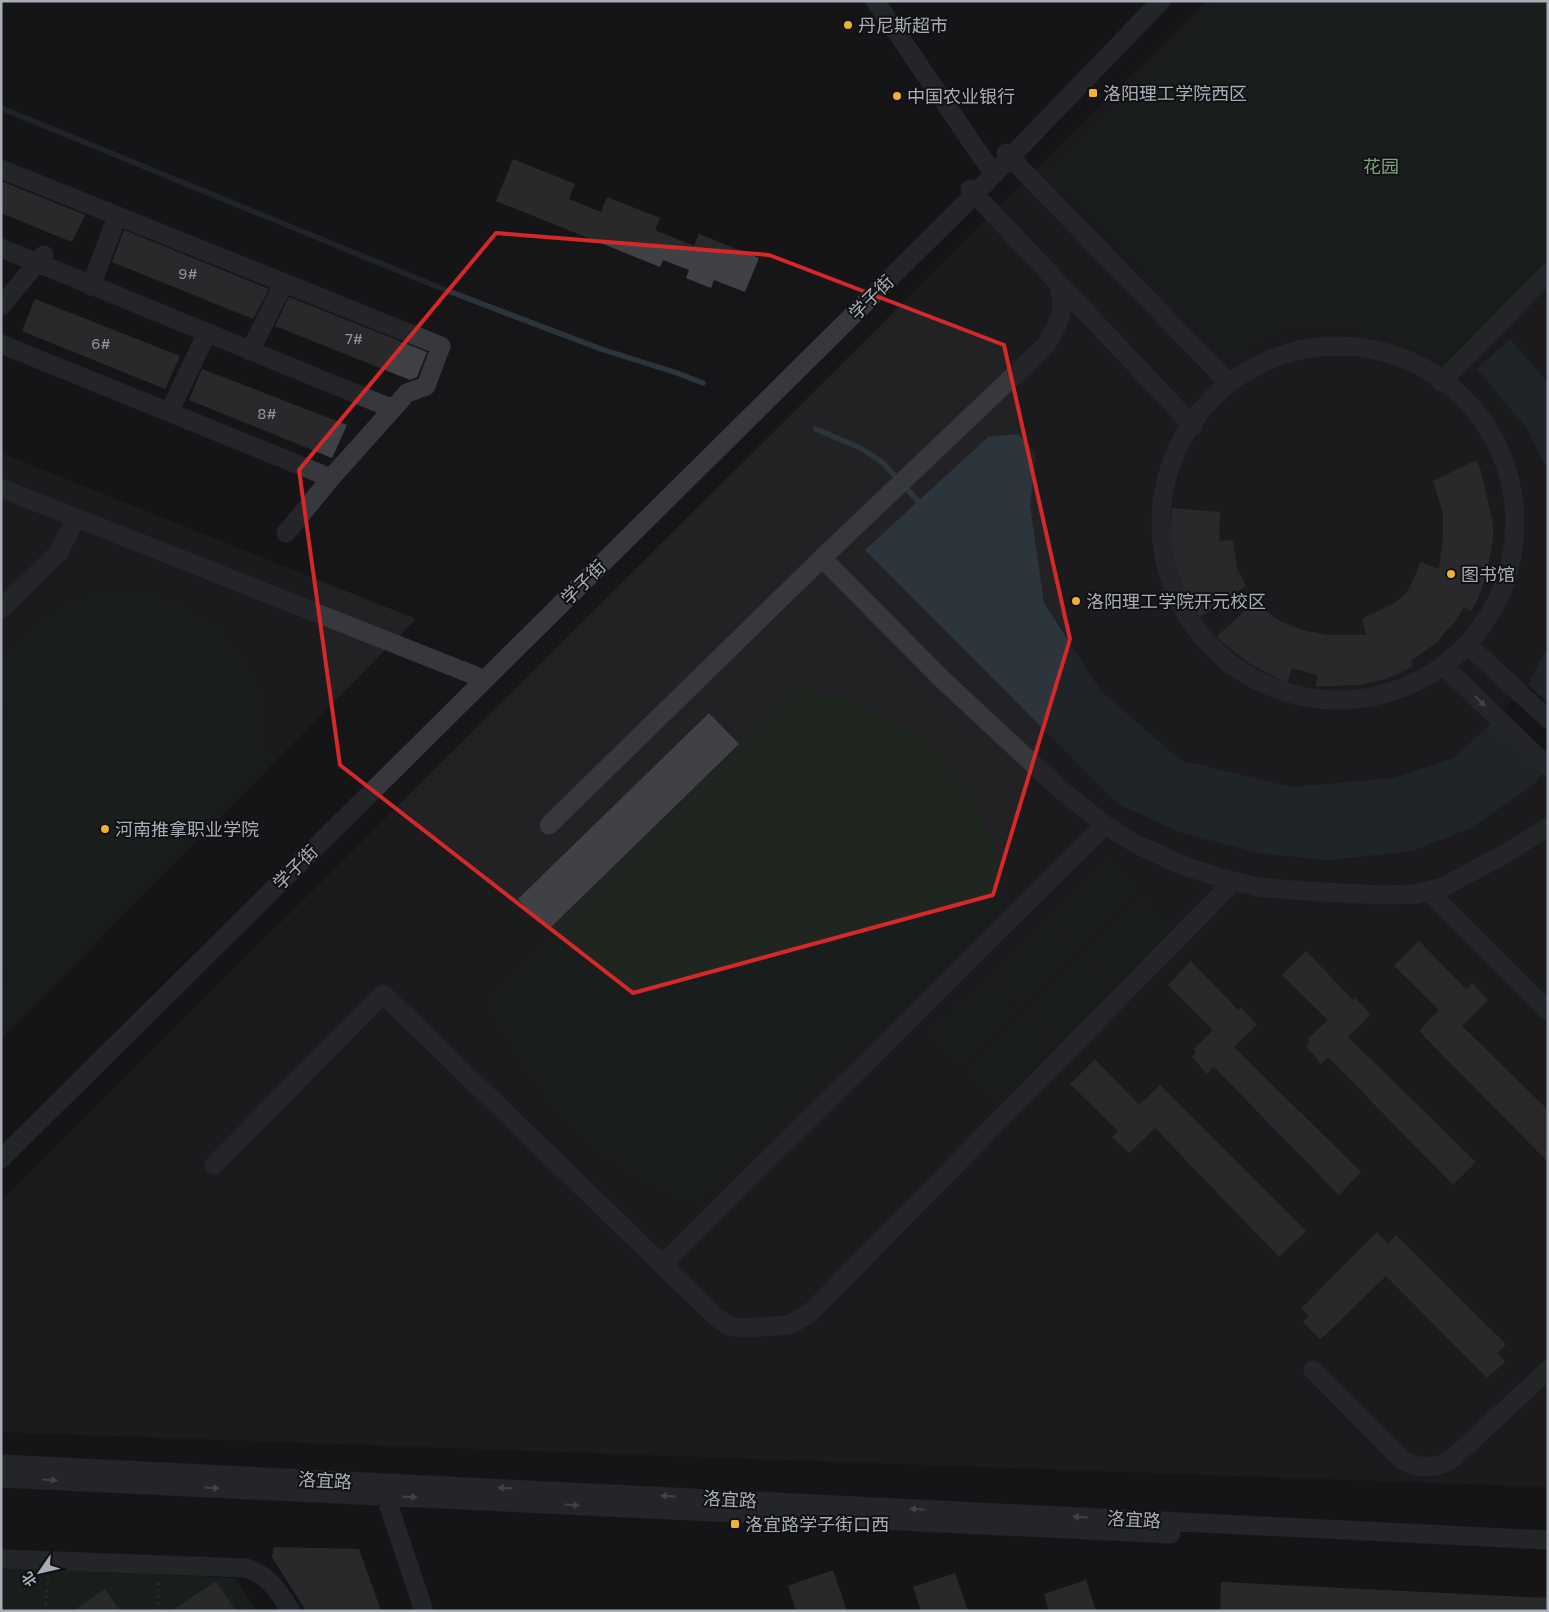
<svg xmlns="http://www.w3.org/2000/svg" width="1549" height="1612" font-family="'Golos Text','Noto Sans SC',sans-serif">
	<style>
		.built { fill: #222225 }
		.green { fill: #1e261f }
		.water { fill: #2c353c }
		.pier { fill: #161618 }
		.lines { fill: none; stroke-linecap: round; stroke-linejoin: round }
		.stream { stroke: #2c353c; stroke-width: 5.5 }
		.building { fill: #404145 }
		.path { stroke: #3d3f44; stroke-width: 3; stroke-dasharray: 2.5 4; stroke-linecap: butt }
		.minor { stroke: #37383d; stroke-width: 19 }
		.oneway { fill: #757881 }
		.marked { fill: none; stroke: #d62828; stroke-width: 4; stroke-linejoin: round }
		.poi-dot { fill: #f2b134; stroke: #111113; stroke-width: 2 }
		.labels { text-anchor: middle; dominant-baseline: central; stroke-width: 4; stroke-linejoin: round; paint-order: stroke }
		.number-label { font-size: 15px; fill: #8e929b }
		.poi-label { font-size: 18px; fill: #a8adb8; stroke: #111113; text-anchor: start }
		.park-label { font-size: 18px; fill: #7fa381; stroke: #111113 }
		.street-label { font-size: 18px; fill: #a8adb8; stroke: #111113 }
	</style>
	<rect width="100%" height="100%" fill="#161618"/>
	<path class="built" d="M1206,1H1548V1487L1,1432V1201Z
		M1,453L416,619L1,1039Z"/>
	<path class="green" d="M1217,1H1548V259L1444,362L1391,335L1329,323L1279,329L1232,355L1051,173Z
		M119,591L174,603L216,629L239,657L258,692L263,721L260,747L270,756L1,1027V975L10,983L219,771L81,631L1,712V663L35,629L72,603Z
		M82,638L214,770L10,976L1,967V720Z
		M799,689C831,694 861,702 889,718C950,752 1007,834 1002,905L698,1202C684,1196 669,1191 656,1184C599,1156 550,1105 517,1051C506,1034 495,1016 491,997Z
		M1106,861L1134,890L1081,942L1053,914Z
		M1142,899L1169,928L1116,980L1088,951Z
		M1047,922L1075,950L1021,1002L993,974Z
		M1083,958L1111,987L1058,1039L1030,1010Z
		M986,981L1013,1010L960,1062L932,1033Z
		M1022,1017L1051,1046L998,1098L970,1070Z
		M1,1568L234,1578L256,1611H1Z"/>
	<path class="water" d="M1510,339L1548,383V472L1527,428L1477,369Z
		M1018,434L1036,453L1030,505L1044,603L1100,690L1180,760L1291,787L1394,778L1454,758L1524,693L1548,645V767L1533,785L1471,828L1412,851L1328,860L1257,853L1174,830L1117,803L865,550L988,437Z"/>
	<path class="pier" d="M1526,683L1548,703V771L1493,718L1522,691Z"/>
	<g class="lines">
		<path class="stream" d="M1,108L443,289L601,349L677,373L703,383
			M816,429L860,448L882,462L918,501"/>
	</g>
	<path class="building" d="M513,159L575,184L569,199L601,212L607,197L660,218L655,230L694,246L699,234L759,258L745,292L714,280L711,288L686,278L689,270L663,260L660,267L496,201Z
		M1,181L85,215L72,242L1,213Z
		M124,230L269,289L254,317L253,319L112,262Z
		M289,297L427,352L417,377L410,380L275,326Z
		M35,299L180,356L165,389L22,331Z
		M202,369L347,425L332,458L189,400Z
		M1476,460L1481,471L1493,524V539L1486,576L1477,601L1471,611L1464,607L1457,619L1436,643L1411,661L1413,666L1394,676L1381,680L1359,685L1327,686L1316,687L1317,675L1292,668L1287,683L1280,680L1249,663L1216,637L1256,601L1264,610L1280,621L1302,630L1327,635H1366L1362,619L1396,602L1407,592L1417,572L1420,562L1439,569L1443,536V513L1433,481Z
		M1172,508L1220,512L1219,541L1233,540L1237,568L1246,586L1200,617L1185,594L1175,563L1170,536Z
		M709,713L739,744L548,930L518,899Z
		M1419,941L1466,989L1472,983L1488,1000L1462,1026L1548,1110V1162L1419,1031L1439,1010L1394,966Z
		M1306,951L1353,1000L1355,997L1371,1015L1348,1037L1476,1162L1453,1185L1328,1057L1321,1064L1306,1046L1310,1042L1308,1039L1328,1020L1282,975Z
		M1191,961L1238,1010L1241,1007L1257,1025L1234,1047L1361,1172L1339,1195L1214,1067L1207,1074L1192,1057L1196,1052L1194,1049L1213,1030L1168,985Z
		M1095,1059L1139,1105L1160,1085L1306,1231L1279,1257L1155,1128L1129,1153L1112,1137L1118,1131L1070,1084Z
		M1377,1232L1388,1244L1396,1235L1506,1344L1497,1353L1505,1362L1487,1378L1386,1276L1320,1340L1303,1322L1309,1315L1301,1309Z
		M274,1547L359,1549L381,1611H306L272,1557Z
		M833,1570L847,1611H796L788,1586Z
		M955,1573L968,1611H921L913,1587Z
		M1086,1580L1096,1611H1049L1044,1594Z
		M216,1581L236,1611H171Z
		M1221,1582L1548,1598V1611H1220Z
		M105,1589L120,1611H73Z"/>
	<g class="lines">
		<path class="path" d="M45,1611L48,1577
			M158,1611V1581"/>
		<path class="minor" d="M875,1L990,169L996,173
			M1006,153L1228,382
			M1,169L441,346L426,386L407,393L331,478
			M970,189L1193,426
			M1,248L393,409
			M91,286L117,216
			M1,306L44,255
			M1,344L331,478L286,533
			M1161 523a177 177 0 1 1 354 0a177 177 0 1 1-354 0Z
			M250,351L284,283
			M1441,382L1548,273
			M169,412L207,333
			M1,488L476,676L483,681
			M822,558L943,680L1061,790L1105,825L1136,844L1184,866L1225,879L1258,887L1304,891L1382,895L1416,894L1443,887L1503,855L1548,827
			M1,609L59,552L76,518
			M1468,645L1548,719
			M1445,667L1548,767
			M549,825L822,558L1045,346C1061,320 1066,312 1058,283
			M1428,891L1548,1011
			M1,1159L974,195L1161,1
			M214,1165L383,994L715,1316L729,1326L742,1328L790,1325L810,1313L1234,881
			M662,1265L1105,825
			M1313,1370L1402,1460C1419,1469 1437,1470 1453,1458L1548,1370
			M1,1464L1548,1540
			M1,1478L1171,1534
			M382,1486L424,1611
			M1,1559L246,1568C270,1576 278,1591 291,1611"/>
	</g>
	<defs><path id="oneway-solid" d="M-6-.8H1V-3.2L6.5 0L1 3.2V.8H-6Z" transform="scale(1.25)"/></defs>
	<g class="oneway">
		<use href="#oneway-solid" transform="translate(1480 701) rotate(44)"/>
		<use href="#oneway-solid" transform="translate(50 1480) rotate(3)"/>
		<use href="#oneway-solid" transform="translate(212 1488) rotate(3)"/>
		<use href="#oneway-solid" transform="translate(505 1488) rotate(-177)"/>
		<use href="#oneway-solid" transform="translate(668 1496) rotate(-177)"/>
		<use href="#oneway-solid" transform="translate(410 1497) rotate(3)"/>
		<use href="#oneway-solid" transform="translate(572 1505) rotate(3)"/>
		<use href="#oneway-solid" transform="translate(917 1509) rotate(-177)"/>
		<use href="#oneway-solid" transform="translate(1080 1517) rotate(-177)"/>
	</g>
	<path d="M0 0H1549V1612H0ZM496,233L769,255L1004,345L1070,639L993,895L633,993L340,765L299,470Z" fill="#161618" fill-opacity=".55" fill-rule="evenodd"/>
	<path class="marked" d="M496,233L769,255L1004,345L1070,639L993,895L633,993L340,765L299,470Z"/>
	<g class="poi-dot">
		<circle cx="848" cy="25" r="5"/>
		<rect x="1088" y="88" width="10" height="10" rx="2.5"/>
		<circle cx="897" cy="96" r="5"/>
		<circle cx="1451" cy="574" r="5"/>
		<circle cx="1076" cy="601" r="5"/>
		<circle cx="105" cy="829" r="5"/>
		<rect x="730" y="1519" width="10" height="10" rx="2.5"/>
	</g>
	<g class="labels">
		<g class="number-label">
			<text x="188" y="273">9#</text>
			<text x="354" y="338">7#</text>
			<text x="101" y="343">6#</text>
			<text x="267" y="413">8#</text>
		</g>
		<g class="poi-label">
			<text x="858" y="25">丹尼斯超市</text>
			<text x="1103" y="93">洛阳理工学院西区</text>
			<text x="907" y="96">中国农业银行</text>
			<text x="1461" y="574">图书馆</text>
			<text x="1086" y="601">洛阳理工学院开元校区</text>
			<text x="115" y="829">河南推拿职业学院</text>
			<text x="745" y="1524">洛宜路学子街口西</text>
		</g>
		<g class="park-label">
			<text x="1381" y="166">花园</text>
		</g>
		<g class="street-label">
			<text transform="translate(871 297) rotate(-45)">学子街</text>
			<text transform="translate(583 582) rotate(-45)">学子街</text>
			<text transform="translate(295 867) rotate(-45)">学子街</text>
			<text transform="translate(325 1480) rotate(3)">洛宜路</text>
			<text transform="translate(730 1499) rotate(3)">洛宜路</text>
			<text transform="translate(1134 1519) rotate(3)">洛宜路</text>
		</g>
	</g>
	<rect width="1549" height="1612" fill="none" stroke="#a8adb8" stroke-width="5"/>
	<g transform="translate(40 1572) rotate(236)" stroke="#111113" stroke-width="4" paint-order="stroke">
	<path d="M0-4L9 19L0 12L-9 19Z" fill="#a8adb8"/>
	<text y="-8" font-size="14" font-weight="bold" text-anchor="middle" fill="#a8adb8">北</text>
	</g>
</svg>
